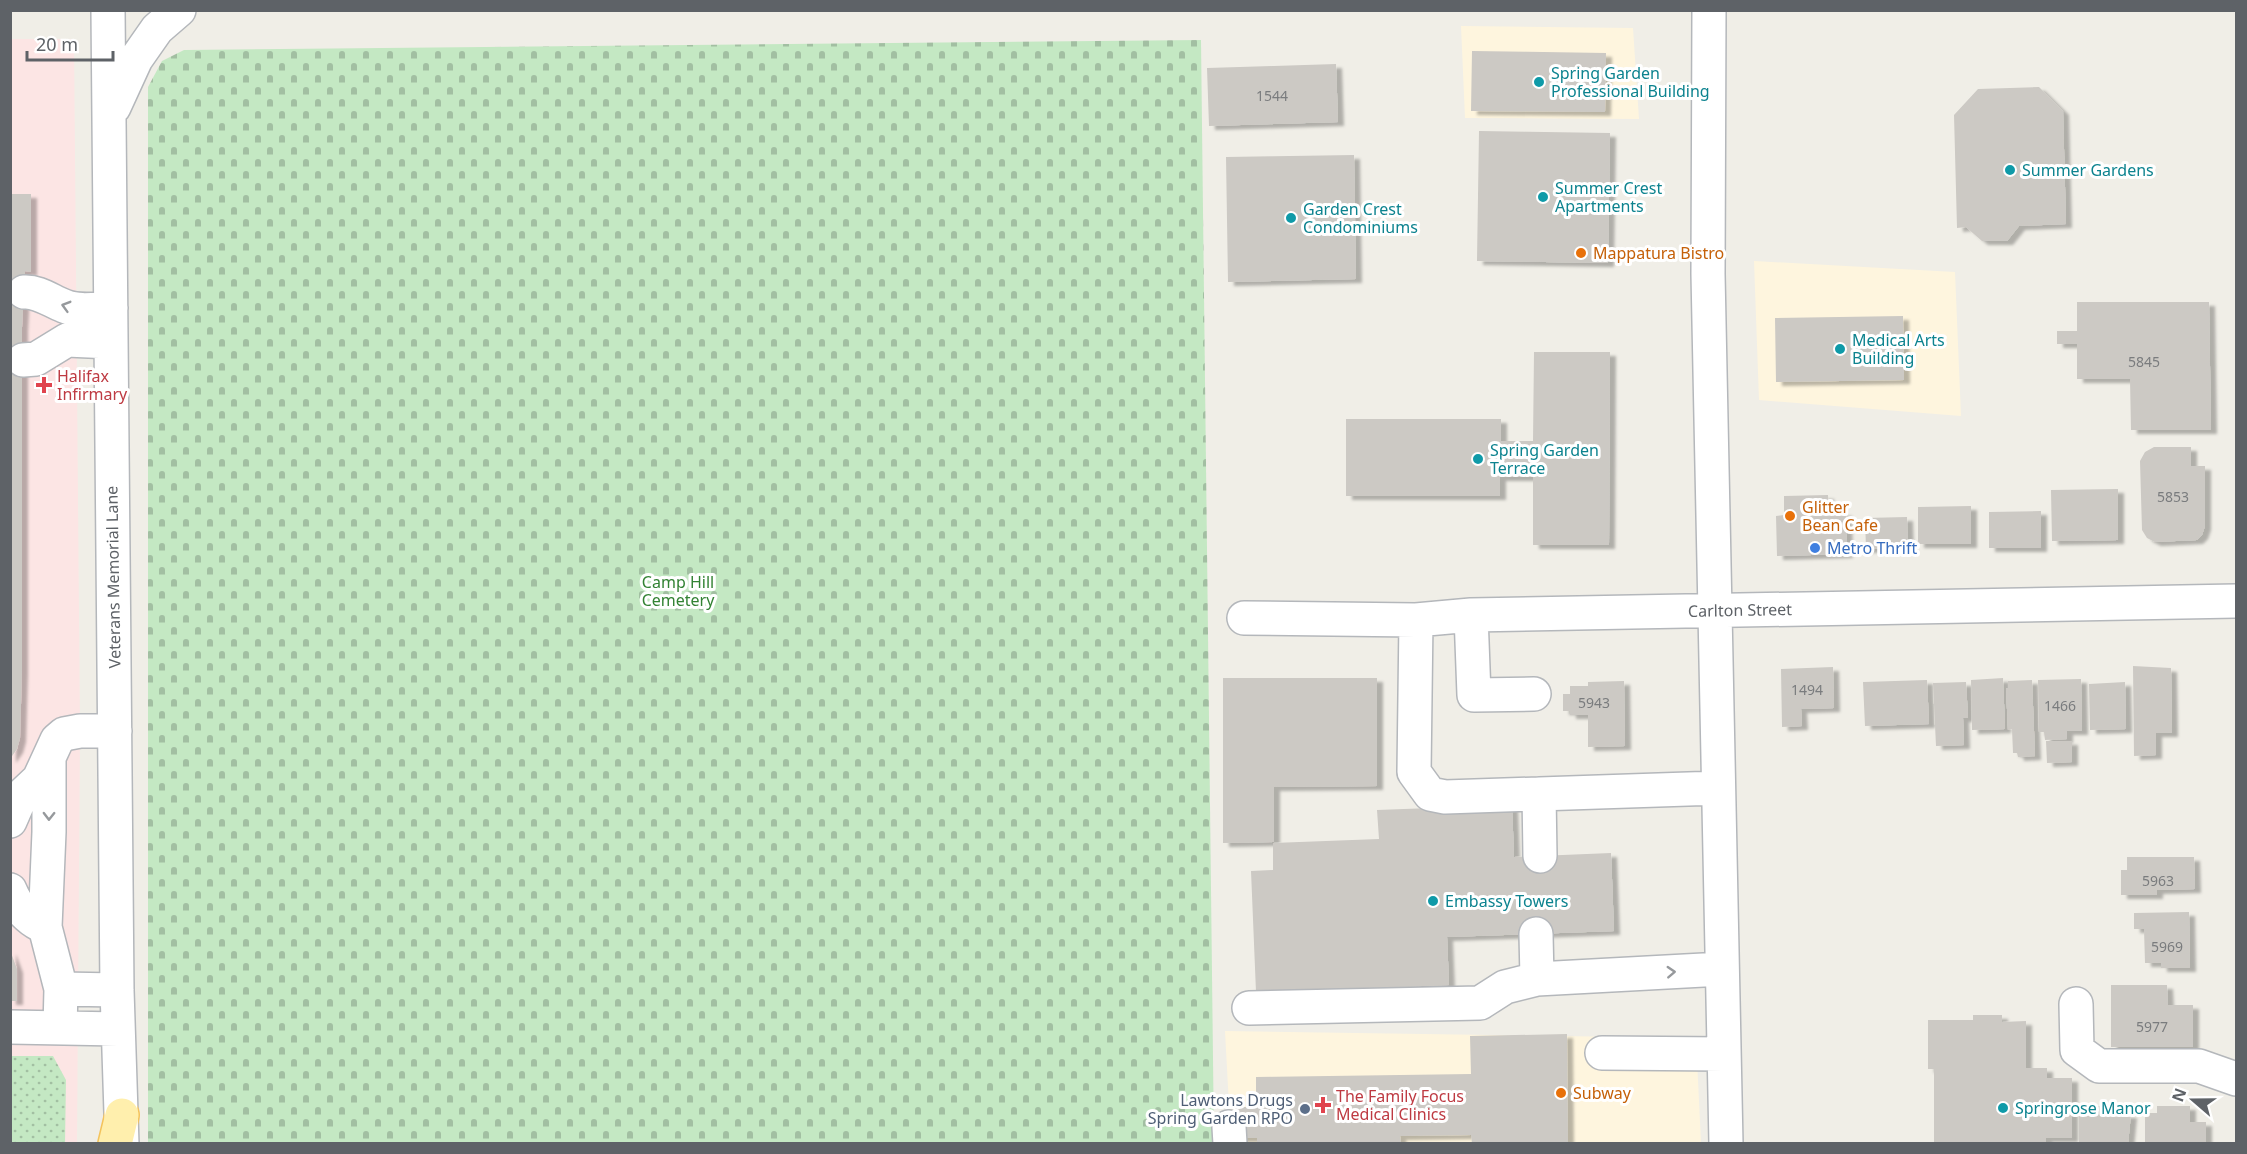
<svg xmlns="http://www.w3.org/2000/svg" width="2247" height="1154" font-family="'Noto Sans',sans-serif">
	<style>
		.commercial { fill: #fef5de }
		.medical { fill: #fce5e4 }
		.cemetery { fill: url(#cemetery-stones) }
		.garden { fill: url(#garden-dots) }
		.building { fill: #ccc9c4; filter: url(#shadow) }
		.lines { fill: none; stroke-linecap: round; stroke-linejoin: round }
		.minor-casing { stroke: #b4b7bb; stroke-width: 36 }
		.major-casing { stroke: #f4c35c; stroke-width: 36 }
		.minor { stroke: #fff; stroke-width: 33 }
		.major { stroke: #ffefad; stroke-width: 33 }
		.oneway { stroke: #96999c }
		.culture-dot { fill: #0f9aa8; stroke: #fff; stroke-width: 2 }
		.food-dot { fill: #e8710a; stroke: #fff; stroke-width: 2 }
		.health-dot { fill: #e0444e; stroke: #fff; stroke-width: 2 }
		.shop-dot { fill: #3f7fe0; stroke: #fff; stroke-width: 2 }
		.service-dot { fill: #5c6f8a; stroke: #fff; stroke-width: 2 }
		.labels { text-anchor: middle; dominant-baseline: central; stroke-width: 6; stroke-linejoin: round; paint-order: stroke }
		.number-label { font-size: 14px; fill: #7a7c7e }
		.culture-label { font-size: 16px; fill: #0d838f; stroke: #fff; text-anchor: start }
		.food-label { font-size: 16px; fill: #c56008; stroke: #fff; text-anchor: start }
		.health-label { font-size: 16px; fill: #be3a42; stroke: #fff; text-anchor: start }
		.shop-label { font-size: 16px; fill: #366cbe; stroke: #fff; text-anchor: start }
		.street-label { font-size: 16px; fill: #5e6267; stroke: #fff }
		.park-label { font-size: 16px; fill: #328233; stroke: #fff }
		.service-label { font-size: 16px; fill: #4e5e75; stroke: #fff; text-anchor: end }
	</style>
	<defs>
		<pattern id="cemetery-stones" width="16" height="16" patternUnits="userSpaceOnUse" patternTransform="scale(1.5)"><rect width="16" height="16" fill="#c4e8c3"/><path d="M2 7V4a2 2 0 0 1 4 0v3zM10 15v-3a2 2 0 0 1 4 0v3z" fill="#a2bfa2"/></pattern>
		<pattern id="garden-dots" width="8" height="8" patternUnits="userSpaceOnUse" patternTransform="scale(1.5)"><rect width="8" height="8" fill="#c4e8c3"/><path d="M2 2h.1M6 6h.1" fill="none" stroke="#a2bfa2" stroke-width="1.8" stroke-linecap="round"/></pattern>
		<filter id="shadow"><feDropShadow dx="6" dy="4" stdDeviation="1.5" flood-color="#0004"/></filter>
	</defs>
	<rect width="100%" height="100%" fill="#f0eee7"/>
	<path class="commercial" d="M1461,26L1633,28L1639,119L1465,118Z
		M1754,261L1955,272L1961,416L1759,400Z
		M1225,1031L1696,1038L1701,1143H1231Z"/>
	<path class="medical" d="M10,39H74L80,731L77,1143H11Z"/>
	<path class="cemetery" d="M1201,40L1214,1143H148V87L162,61L184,50Z"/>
	<path class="garden" d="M11,1056H53L66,1080L65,1143H11Z"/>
	<path class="building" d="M1472,51L1606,53L1605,112L1471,111Z
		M1336,64L1338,122L1209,126L1207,68Z
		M2039,87L2063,111L2066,224L2019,226L2007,241H1982L1966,227L1957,228L1954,115L1978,89Z
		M1479,131L1610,133L1608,263L1477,261Z
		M1354,155L1356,279L1228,282L1226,157Z
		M10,194H31V272L25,271L22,327V670L20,738L17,749L10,759Z
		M2077,302H2209L2211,430H2131L2130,379H2077V344H2057V331H2077Z
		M1903,316L1904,380L1776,382L1775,318Z
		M1534,352H1610L1609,545H1533V477H1500V496H1346V419H1501V441H1533Z
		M2154,447H2191V466H2205V526L2202,535L2197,540L2155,542L2147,538L2142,530L2140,461L2145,452Z
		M2118,489V540L2052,541L2051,490Z
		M1828,495L1829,512H1846L1847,554L1777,556L1776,516L1784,515V496Z
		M1971,506V544H1918V507Z
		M2041,511V548H1989V512Z
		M1907,517L1908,548L1866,549L1865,518Z
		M2133,666L2171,668L2172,733H2156V755L2134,756Z
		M1833,667L1834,708L1801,709L1802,726L1782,727L1781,669Z
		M1223,678H1377V786L1274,787V842L1223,843Z
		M2003,678L2005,729L1972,730L1971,680Z
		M2081,679L2082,731H2067V739L2045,740L2044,732H2039L2038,680Z
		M1927,680L1929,724L1865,726L1863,682Z
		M2032,680L2035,756L2018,757L2017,753H2013L2012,729L2008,730L2006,688H2008V681Z
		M1624,681L1625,746L1588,747V715H1570V711H1563V694H1570V686H1588V682Z
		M1966,682L1968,718H1963L1964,745L1936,746L1933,683Z
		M2125,682L2126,729L2090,730L2089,684Z
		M2046,741H2072V762L2047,763Z
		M1512,805L1514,857L1611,853L1614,931L1447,937L1449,985L1256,992L1251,871L1273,870V843L1379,839L1377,810Z
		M2127,857H2194L2195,889L2157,890V895H2121V870H2127Z
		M2189,912L2190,968H2161V963H2145L2144,929H2134V913Z
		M10,950L17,969V1001H10Z
		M2111,985H2167L2168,1005H2193V1047H2111Z
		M1973,1015H2002V1022L2026,1021V1068H2047V1078H2072V1138H2046V1144H1934V1069H1928V1020H1973Z
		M1567,1034L1568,1144H1472L1471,1135L1400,1136L1401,1144H1257V1138H1236L1235,1107H1256V1077L1471,1074L1470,1036Z
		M2092,1106H2118V1114H2131L2128,1144H2079V1111L2092,1110Z
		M2157,1106H2190V1122H2206V1144H2145V1113H2157Z"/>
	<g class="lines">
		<g class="minor-casing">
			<path id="minor" d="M108,10L117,990L122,1144
				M1709,10L1708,274L1726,1144
				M114,107L136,59L157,29L179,10
				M24,292C38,291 51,301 64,306C78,312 95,309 111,308
				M23,360L36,359L67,340L111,342
				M1471,615L1474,695L1534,694
				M1244,618L1416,620L1471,615L2236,601
				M1416,620L1414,772L1430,794L1445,797L1718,788
				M49,758V832L45,927L61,989L60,1028
				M1539,794L1540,856
				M10,821L21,796L39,779L57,740L64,734L80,731H115
				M10,890C17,907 28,920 45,927
				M1537,979L1722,969
				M61,989L117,990
				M2076,1004L2077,1050L2099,1066H2199L2236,1079
				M1249,1008L1480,1003L1505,987L1537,979L1536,934
				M10,1027L118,1029
				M1602,1053L1724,1054
				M1229,1127L1230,1144"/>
		</g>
		<g class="major-casing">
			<path id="major" d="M115,1144L122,1115"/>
		</g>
		<use href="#minor" class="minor"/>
		<use href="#major" class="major"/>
	</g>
	<defs><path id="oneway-chevron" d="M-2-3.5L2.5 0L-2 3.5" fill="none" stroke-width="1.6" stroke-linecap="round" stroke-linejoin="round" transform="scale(1.5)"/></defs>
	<g class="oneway">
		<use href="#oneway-chevron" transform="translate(66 306) rotate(-164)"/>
		<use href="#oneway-chevron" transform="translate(49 816) rotate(91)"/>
		<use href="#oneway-chevron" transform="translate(1671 972) rotate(-3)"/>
	</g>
	<g class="culture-dot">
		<circle cx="1539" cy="82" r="6"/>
		<circle cx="2010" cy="170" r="6"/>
		<circle cx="1543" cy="197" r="6"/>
		<circle cx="1291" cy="218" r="6"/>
		<circle cx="1840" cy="349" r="6"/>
		<circle cx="1478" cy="459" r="6"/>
		<circle cx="1433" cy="901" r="6"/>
		<circle cx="2003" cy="1108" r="6"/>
	</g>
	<g class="food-dot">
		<circle cx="1581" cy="253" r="6"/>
		<circle cx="1790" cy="516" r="6"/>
		<circle cx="1561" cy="1093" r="6"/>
	</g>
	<g class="health-dot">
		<path d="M41 376h6v6h6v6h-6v6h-6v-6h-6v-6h6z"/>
		<path d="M1320 1096h6v6h6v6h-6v6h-6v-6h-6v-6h6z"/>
	</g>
	<circle class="shop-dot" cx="1815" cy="548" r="6"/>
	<circle class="service-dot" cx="1305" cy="1109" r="6"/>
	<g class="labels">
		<g class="number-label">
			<text x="1272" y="95">1544</text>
			<text x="2144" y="361">5845</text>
			<text x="2173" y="496">5853</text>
			<text x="1807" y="689">1494</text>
			<text x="1594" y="702">5943</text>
			<text x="2060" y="705">1466</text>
			<text x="2158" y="880">5963</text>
			<text x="2167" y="946">5969</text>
			<text x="2152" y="1026">5977</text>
		</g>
		<g class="culture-label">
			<text x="1551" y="73">Spring Garden<tspan x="1551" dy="18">Professional Building</tspan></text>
			<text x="2022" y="170">Summer Gardens</text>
			<text x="1555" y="188">Summer Crest<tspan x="1555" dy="18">Apartments</tspan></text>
			<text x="1303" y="209">Garden Crest<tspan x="1303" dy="18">Condominiums</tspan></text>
			<text x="1852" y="340">Medical Arts<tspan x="1852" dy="18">Building</tspan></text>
			<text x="1490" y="450">Spring Garden<tspan x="1490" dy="18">Terrace</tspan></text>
			<text x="1445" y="901">Embassy Towers</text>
			<text x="2015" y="1108">Springrose Manor</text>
		</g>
		<g class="food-label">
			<text x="1593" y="253">Mappatura Bistro</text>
			<text x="1802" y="507">Glitter<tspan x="1802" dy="18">Bean Cafe</tspan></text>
			<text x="1573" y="1093">Subway</text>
		</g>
		<g class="health-label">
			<text x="57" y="376">Halifax<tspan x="57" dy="18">Infirmary</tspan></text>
			<text x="1336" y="1096">The Family Focus<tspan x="1336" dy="18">Medical Clinics</tspan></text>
		</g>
		<g class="shop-label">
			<text x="1827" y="548">Metro Thrift</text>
		</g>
		<g class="street-label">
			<text transform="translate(113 577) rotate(-91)">Veterans Memorial Lane</text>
			<text transform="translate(1740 610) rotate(-1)">Carlton Street</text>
		</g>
		<g class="park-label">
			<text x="678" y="582">Camp Hill<tspan x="678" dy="18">Cemetery</tspan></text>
		</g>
		<g class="service-label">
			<text x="1293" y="1100">Lawtons Drugs<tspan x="1293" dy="18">Spring Garden RPO</tspan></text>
		</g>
	</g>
	<rect width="2247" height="1154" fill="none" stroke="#5e6267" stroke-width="24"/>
	<g transform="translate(2193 1100) rotate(290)" stroke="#ffffff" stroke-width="4.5" paint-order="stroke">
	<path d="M0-4.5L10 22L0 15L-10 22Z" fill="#5e6267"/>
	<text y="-9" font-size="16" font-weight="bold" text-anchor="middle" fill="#5e6267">N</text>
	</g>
	<path d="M27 51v9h86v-9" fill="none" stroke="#5e6267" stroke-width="3"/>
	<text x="36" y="51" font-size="18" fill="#5e6267" stroke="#ffffff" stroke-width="4.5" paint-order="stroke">20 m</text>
</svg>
